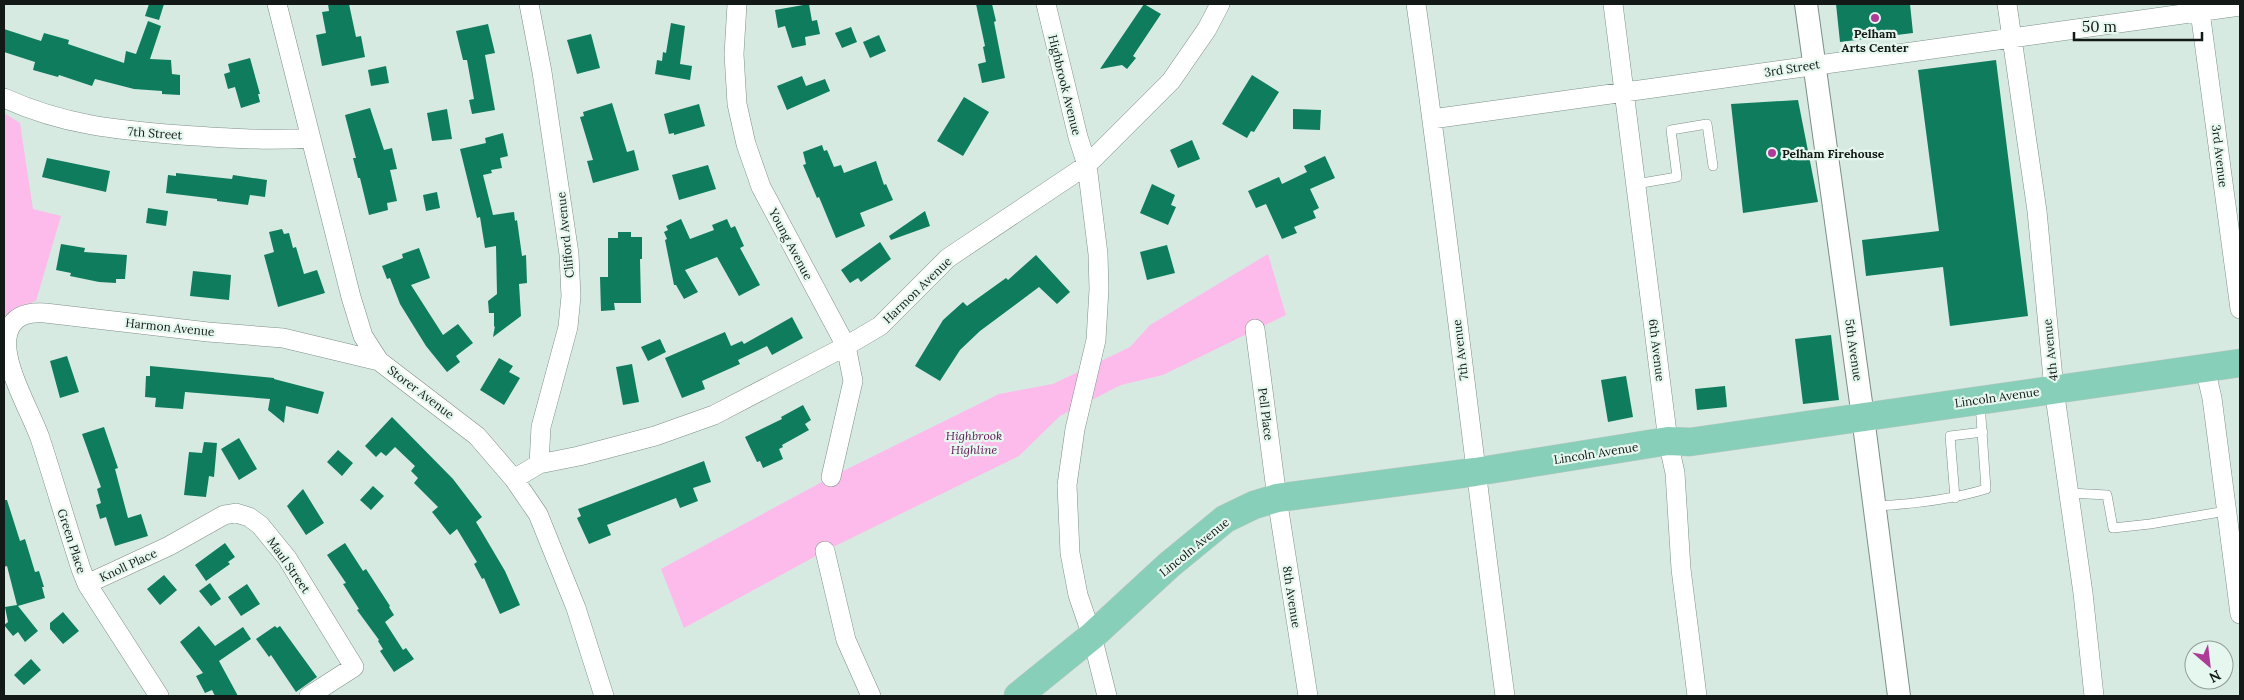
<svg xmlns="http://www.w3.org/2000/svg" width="2244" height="700" font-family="Lora,serif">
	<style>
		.green { fill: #fdbbec }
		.building { fill: #0f7c5d }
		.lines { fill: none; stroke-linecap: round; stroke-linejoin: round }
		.service-casing { stroke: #7e8f88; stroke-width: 10 }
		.minor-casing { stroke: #7e8f88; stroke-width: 20 }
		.tertiary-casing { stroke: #7e8f88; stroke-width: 24 }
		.primary-casing { stroke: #c6c8c7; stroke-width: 29 }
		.service { stroke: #fff; stroke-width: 9 }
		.minor { stroke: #fff; stroke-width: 19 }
		.tertiary { stroke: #fff; stroke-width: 22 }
		.primary { stroke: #87cfb8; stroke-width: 28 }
		.poi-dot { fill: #ae3c97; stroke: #e5f7ef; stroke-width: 2 }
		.labels { text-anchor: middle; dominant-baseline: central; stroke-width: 4.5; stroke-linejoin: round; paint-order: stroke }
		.poi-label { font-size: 12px; font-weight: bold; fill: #131916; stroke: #e5f7ef }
		.street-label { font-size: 12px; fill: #131916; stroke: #e5f7ef }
		.park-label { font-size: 12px; font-style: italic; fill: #601652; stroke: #e5f7ef }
	</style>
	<rect width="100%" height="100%" fill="#d7eae2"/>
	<path class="green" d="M4,113L20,123L33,209L61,216L36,301L12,310L4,323Z
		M1268,254L1286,315L1163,375L1121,385L1060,416L1019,456L825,551L684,628L661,569L831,477L999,394L1053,384L1130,347L1150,325Z"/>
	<path class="building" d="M149,4H164L159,20L145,16Z
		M328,4H349L356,37L361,36L365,57L322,66L316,35L326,33L322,12L329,11Z
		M809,4L812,21L817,20L820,34L805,37L806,45L792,48L785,26L778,28L775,10Z
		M976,4H992L996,21L994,22L1005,78L982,83L978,64L986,62L983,47L985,46Z
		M1144,4L1161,14L1133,56L1136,58L1127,69L1122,65L1100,69Z
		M1836,4H1910L1913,33L1840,42Z
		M148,21L161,26L150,59L171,60L172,74L180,75V95L162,94V91L134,89L95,79L92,86L59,75L58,77L33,70L35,62L4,52V29L41,41L44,33L69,40L68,44L124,63L126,51L136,54Z
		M671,23L685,26L680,64L692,66L690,80L655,74L657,60L662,61L663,52L666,53Z
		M488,24L495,53L485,55L495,110L472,114L469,100L474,99L467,60H463L456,31Z
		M851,27L857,42L842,48L835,33Z
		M591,34L600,68L577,74L567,40Z
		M879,35L886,51L870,58L863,42Z
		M250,58L260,94H258L260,102L241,108L235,87L228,89L224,74L230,72L228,64Z
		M1996,60L2028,316L1950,326L1943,267L1866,276L1862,240L1939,231L1918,70Z
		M386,66L389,83L371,86L368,70Z
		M1252,75L1279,92L1254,132L1251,131L1247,138L1222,124Z
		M802,76L806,86L825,79L830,91L787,110L777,86Z
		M964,97L989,112L963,156L937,141Z
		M1798,100L1818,202L1743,213L1731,104Z
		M612,103L627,152L634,150L639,170L593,183L587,161L593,160L580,117L584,116L583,112Z
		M699,104L705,126L674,135V133L669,134L664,114Z
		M370,108L384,150L392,148L397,169L390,170L397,201L387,203L388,210L369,215L360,178H358L353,158H356L345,115Z
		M447,109L452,139L432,141L427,113Z
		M1293,109L1321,110L1320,130L1293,129Z
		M503,133L508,156L500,158L502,168L491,170L492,173L483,175L493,215L514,212L515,221L517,220L522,256L526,255L527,283L519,284L521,316L493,337L495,326L494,327V313H489L488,301L497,294L496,246L485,248L480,217L477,218L460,149L486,143L485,138Z
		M1192,140L1200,159L1178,168L1170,150Z
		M822,145L824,151L827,150L834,167L841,165L844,173L876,161L884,185L886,184L893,200L860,213L865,226L836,238L819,197L817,198L803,165L806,164L803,152Z
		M1325,156L1335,178L1310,189L1319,208L1313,211L1316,218L1294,227L1297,233L1282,239L1266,204L1256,208L1248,191L1279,177L1282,184L1307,172L1304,166Z
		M47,158L110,171L106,192L42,177Z
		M708,165L716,189L679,200L672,175Z
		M176,173L232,179L233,175L267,180L265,197L250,195L248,205L217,201V199L166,193L168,175L176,176Z
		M1152,184L1175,195L1171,205L1176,207L1168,225L1140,213Z
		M437,192L440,208L426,211L423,195Z
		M148,208L168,211L166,226L146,223Z
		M925,211L930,226L891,240L889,236Z
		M681,219L690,239L714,230L712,225L727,219L731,228L735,226L744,246L740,248L760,285L739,296L717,257L685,270L698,292L684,299L676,285H674L665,240L667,239L664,232L668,230L666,226Z
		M282,229L284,234L289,233L293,248L296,247L304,274L317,270L325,293L278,307L264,255L274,252L269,232Z
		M618,232H631V237H642V259H640L641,303H614L615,310L601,311L600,277H608V238H618Z
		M880,242L891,259L861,282L858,278L850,283L841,270Z
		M61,244L85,248L84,252L127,255L125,279H116V283L99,282L70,276L71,273L56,270Z
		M1167,245L1175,273L1147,280L1140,252Z
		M419,248L430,278L411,285L443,335L458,324L473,343L456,356L460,362L447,372L426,346L400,304L390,278L387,279L382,266L403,258L402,254Z
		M1036,255L1070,292L1057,304L1039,287L980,331L960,350L940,381L915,366L943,320L963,302L967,306L1006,278L1008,280Z
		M193,271L231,275L229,300L190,296Z
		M792,317L803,338L772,355L767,346L738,360L740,364L702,381L705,389L682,398L665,358L725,332L731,346L742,341L744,344Z
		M1831,335L1839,400L1803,404L1795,339Z
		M660,339L666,352L648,361L641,347Z
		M67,356L79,392L60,398L50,361Z
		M499,358L513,366L509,372L520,378L504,405L480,390Z
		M632,364L639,402L623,405L616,367Z
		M150,366L274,378V379L324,392L318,414L286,406L284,423L268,410L270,399L185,392L183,409L155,407L156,398L145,397L146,376H150Z
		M1626,376L1633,417L1608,422L1601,380Z
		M1725,386L1727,407L1697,410L1695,389Z
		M803,405L811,420L805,424L809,430L782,445L783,447L779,449L783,459L763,468L760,461L757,462L745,437L782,419L781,417Z
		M392,417L453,479L482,517L476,522L505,571L520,605L500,614L484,578L482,579L474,564L477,562L457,529L450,535L432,512L438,507L414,483L418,478L411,471L415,466L395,447L386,456L381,452L376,457L365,446Z
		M104,427L118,468L115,469L128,518L141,514L148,536L115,546L106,517L100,519L96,505L101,503L97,489L101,487L82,434Z
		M239,438L257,469L239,480L221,449Z
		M204,442L217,443L214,477L209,476L206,497L184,495L189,452L202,453Z
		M338,450L353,463L342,476L327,462Z
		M704,461L711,482L693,488L698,501L680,508L676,498L607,525L611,535L589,544L577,518L581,516L578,509Z
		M373,486L384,496L371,510L360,500Z
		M303,489L324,523L306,535L287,506Z
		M4,500H7L20,541L25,539L35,572L39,571L44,587H42L45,598L18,606L38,631L25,642L18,632L13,636L4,625L8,622L5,607L17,605L7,566L4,567Z
		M225,543L235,557L228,562L230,564L206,581L195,565Z
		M345,543L363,571L366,569L390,606L389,607L394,615L385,622L403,650L406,648L414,659L394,672L380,651L383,649L378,641L379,640L357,610L359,609L343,584L346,583L327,555Z
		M164,575L177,590L160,605L147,589Z
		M210,583L221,599L211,606L199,591Z
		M247,584L260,604L241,616L228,597Z
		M63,612L79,631L63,644L50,629V623Z
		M199,626L215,646L243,627L251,639L219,661L238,696H215L212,690L205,693L196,676L203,673L180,642Z
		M275,626L277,628L280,626L317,677L296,692L271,655L269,657L256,639Z
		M31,659L41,670L24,685L14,675Z"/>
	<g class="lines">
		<g class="service-casing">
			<path id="service" d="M1636,184L1677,177L1671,130L1707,124L1713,166
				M2069,493L2107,495L2113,528L2150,524L2226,511
				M1955,498L1950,436L1983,432
				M1876,506C1913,504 1950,500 1986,489L1980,403"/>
		</g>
		<g class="minor-casing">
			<path id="minor" d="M277,4L351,297L363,336L379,361L477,436L514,479L538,514L576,608L604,696
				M529,4L542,72L569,254L571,296L568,327L541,427L539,464
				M737,4L734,54L737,104L746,144L761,187L846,346L853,381L831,477
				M1046,4L1078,137L1087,165L1098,254L1099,289L1096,340L1075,429L1067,485L1070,553L1078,595L1092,636L1107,696
				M1416,4C1449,234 1474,466 1505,696
				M1613,4L1668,441L1675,473L1681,569L1697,696
				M2007,4L2037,211L2054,389L2083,593L2094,696
				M2199,4L2240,309
				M4,98C64,125 116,130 181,135C224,138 267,141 310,138
				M1432,119L2240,6
				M1255,329L1277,498L1308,696
				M2205,368L2212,398L2240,614
				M514,479L539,464L579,456L655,436L714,415L846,346L880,326L948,258L1087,165L1171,81L1207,29L1220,4
				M825,551L846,640L871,696
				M87,584L169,546L224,515L236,513L249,517L260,525L287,558L354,667L309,696
				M159,696L87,584L81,569C67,526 54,481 40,438C30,410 0,361 8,333C13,315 29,312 45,313L208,332L283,338L379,361"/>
		</g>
		<g class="tertiary-casing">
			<path id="tertiary" d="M1806,4L1863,417L1899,696"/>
		</g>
		<g class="primary-casing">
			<path id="primary" d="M1018,696L1092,636L1169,565L1225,519L1254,505L1277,498L1475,472L1668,441L1690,442L2240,363"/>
		</g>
		<use href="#service" class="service"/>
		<use href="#minor" class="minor"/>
		<use href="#tertiary" class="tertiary"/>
		<use href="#primary" class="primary"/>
	</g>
	<g class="poi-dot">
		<circle cx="1875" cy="18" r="5"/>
		<circle cx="1772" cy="153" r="5"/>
	</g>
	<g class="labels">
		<g class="poi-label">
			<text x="1875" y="33">Pelham<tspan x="1875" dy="14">Arts Center</tspan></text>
			<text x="1782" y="153" text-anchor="start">Pelham Firehouse</text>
		</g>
		<g class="street-label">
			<text transform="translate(1792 68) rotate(-9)">3rd Street</text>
			<text transform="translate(1065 85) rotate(76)">Highbrook Avenue</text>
			<text transform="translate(155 133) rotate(4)">7th Street</text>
			<text transform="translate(2220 156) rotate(83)">3rd Avenue</text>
			<text transform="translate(565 235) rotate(-96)">Clifford Avenue</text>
			<text transform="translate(791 244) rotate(62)">Young Avenue</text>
			<text transform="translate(917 290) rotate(-44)">Harmon Avenue</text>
			<text transform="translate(170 327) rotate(6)">Harmon Avenue</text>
			<text transform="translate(1460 350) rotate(-97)">7th Avenue</text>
			<text transform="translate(1657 350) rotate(83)">6th Avenue</text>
			<text transform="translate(1854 350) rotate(82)">5th Avenue</text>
			<text transform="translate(2050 350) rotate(-96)">4th Avenue</text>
			<text transform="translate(421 392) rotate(37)">Storer Avenue</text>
			<text transform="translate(1997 397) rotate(-8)">Lincoln Avenue</text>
			<text transform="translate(1266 414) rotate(83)">Pell Place</text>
			<text transform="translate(1596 453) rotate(-9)">Lincoln Avenue</text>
			<text transform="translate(72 541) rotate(72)">Green Place</text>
			<text transform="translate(1194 547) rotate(-39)">Lincoln Avenue</text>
			<text transform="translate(128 565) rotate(-25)">Knoll Place</text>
			<text transform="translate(289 565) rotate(55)">Maul Street</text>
			<text transform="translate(1292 597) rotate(81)">8th Avenue</text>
		</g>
		<g class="park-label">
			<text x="974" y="435">Highbrook<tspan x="974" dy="14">Highline</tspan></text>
		</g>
	</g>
	<rect width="2244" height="700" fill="none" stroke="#131916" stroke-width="10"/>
	<g transform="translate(2209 665) rotate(152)"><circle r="24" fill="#e5f7ef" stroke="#919e98"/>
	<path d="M0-4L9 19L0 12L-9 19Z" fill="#ae3c97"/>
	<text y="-8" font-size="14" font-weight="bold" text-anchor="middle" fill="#131916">N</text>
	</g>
	<path d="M2074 32v8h128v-8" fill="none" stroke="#131916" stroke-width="2.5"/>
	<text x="2082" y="32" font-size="15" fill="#131916" stroke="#e5f7ef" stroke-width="4" paint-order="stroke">50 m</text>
</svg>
